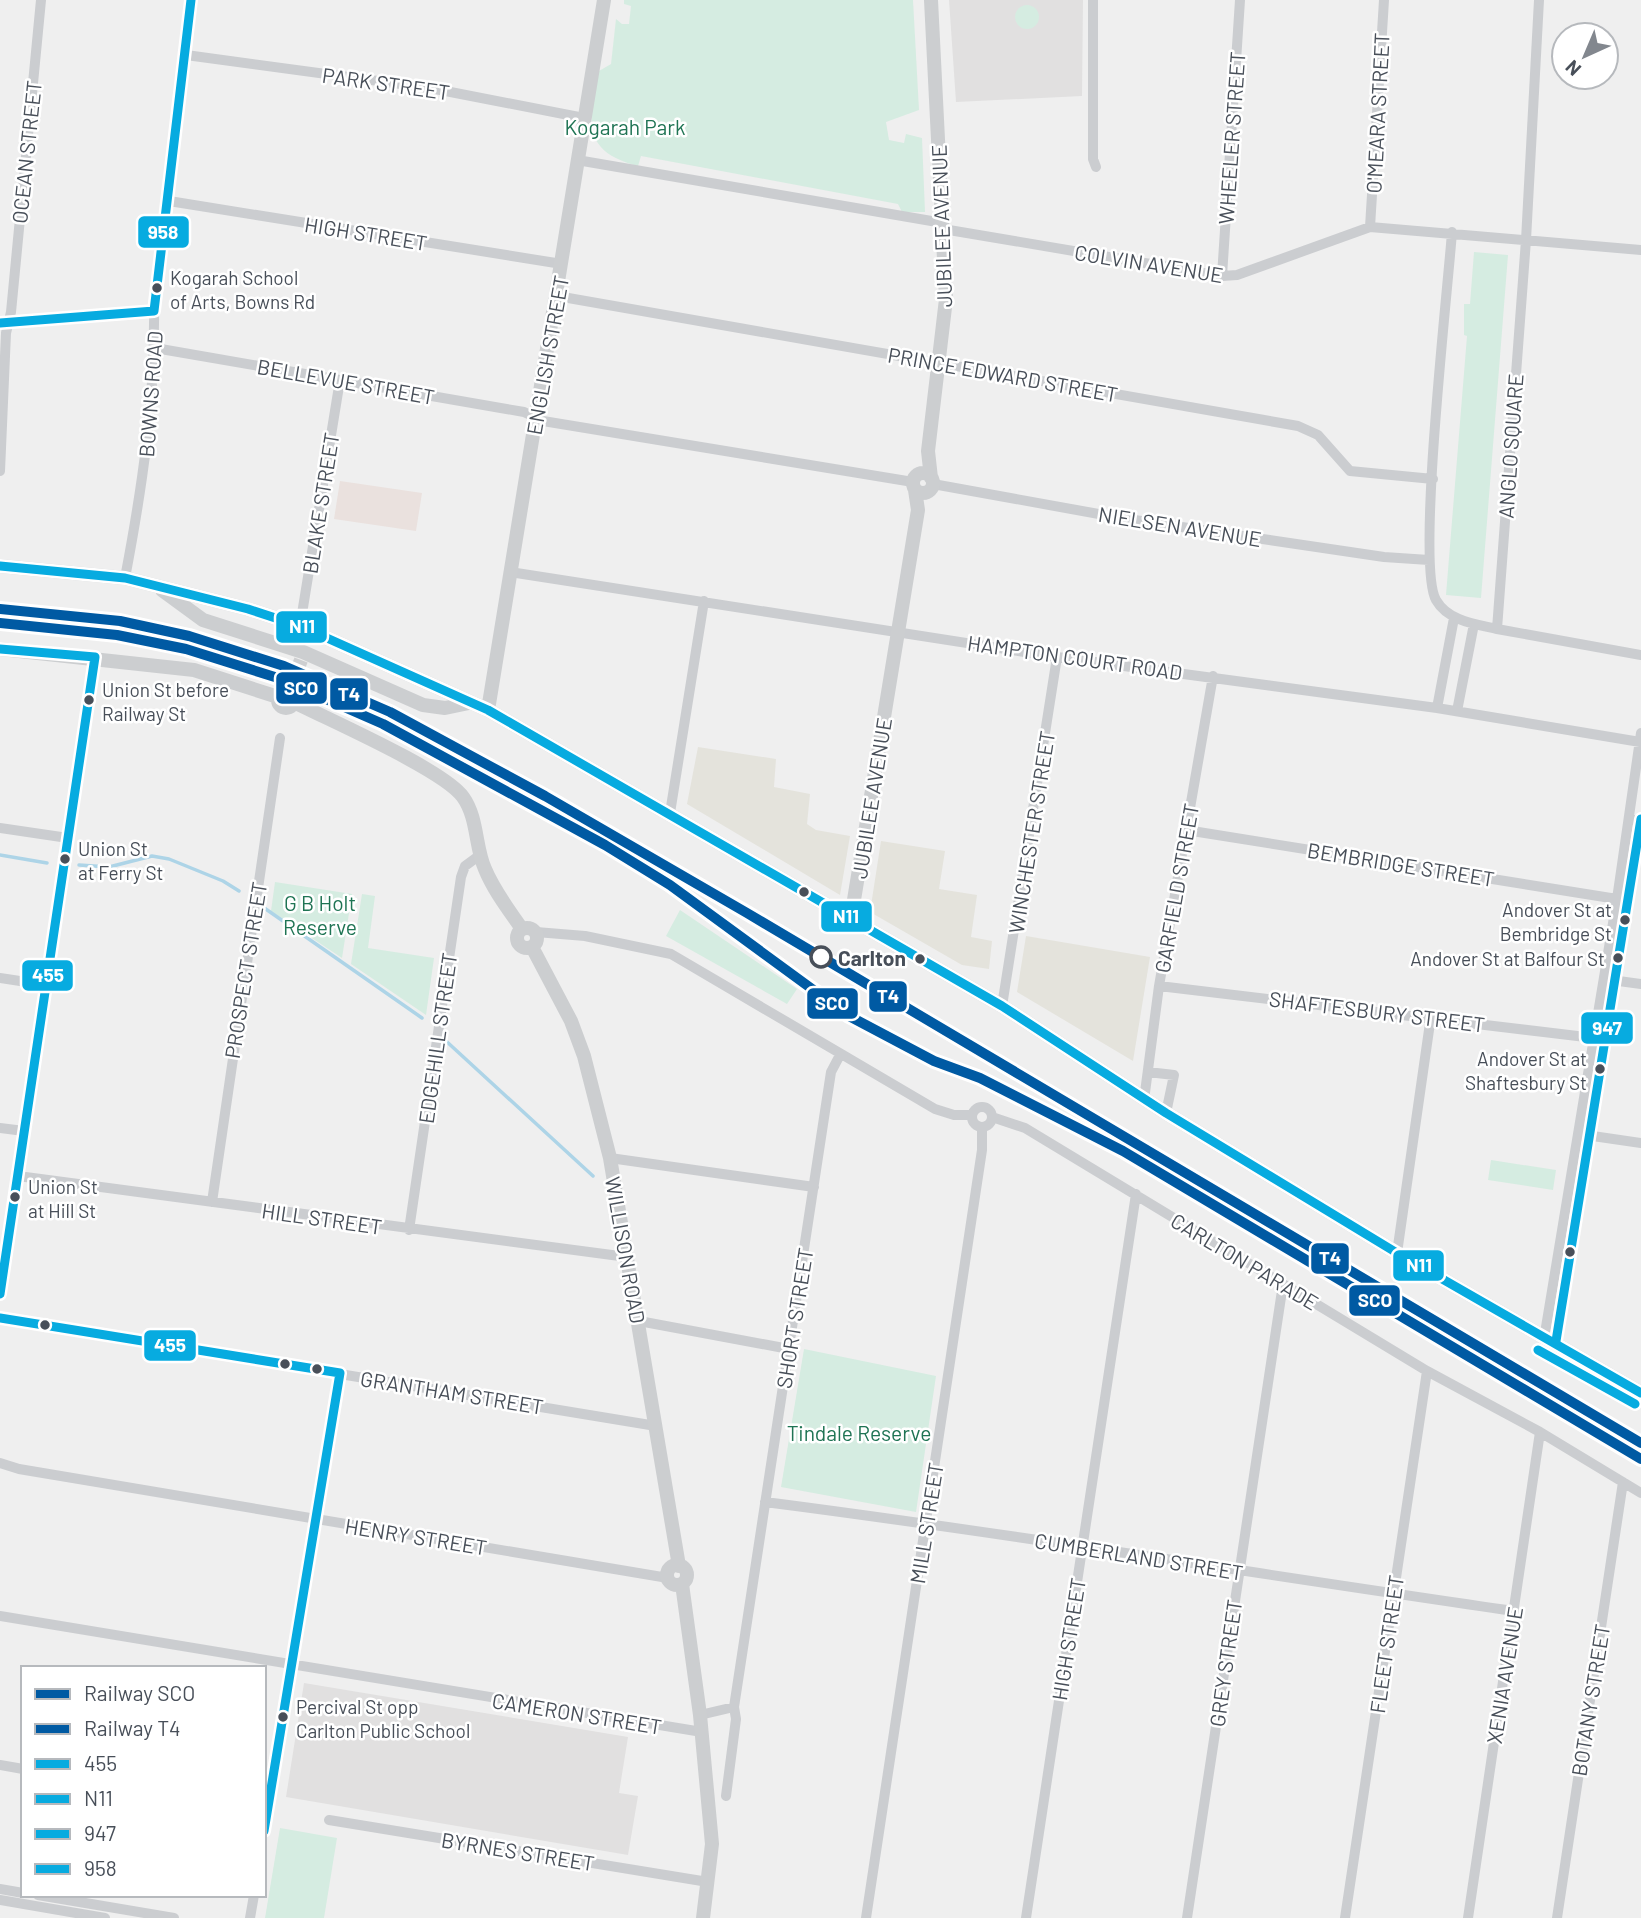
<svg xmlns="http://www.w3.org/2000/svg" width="1641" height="1918" font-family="Barlow,sans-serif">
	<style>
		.commercial { fill: #e4e3dc }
		.education { fill: #e1e0e0 }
		.medical { fill: #eae1de }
		.green { fill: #d5ece1 }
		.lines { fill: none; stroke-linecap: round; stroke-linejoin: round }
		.stream { stroke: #add4e7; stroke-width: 3.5 }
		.secondary-tunnel { stroke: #cecfd1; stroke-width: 14; stroke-dasharray: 14 7; stroke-linecap: butt }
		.street { stroke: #cbcdd0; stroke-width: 10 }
		.secondary { stroke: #ccced0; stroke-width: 14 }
		.bus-1-casing { stroke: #fff; stroke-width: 14 }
		.bus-2-casing { stroke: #fff; stroke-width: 14 }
		.bus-3-casing { stroke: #fff; stroke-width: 14 }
		.bus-4-casing { stroke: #fff; stroke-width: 14 }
		.bus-1 { stroke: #07abe0; stroke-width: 9 }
		.bus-2 { stroke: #07abe0; stroke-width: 9 }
		.bus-3 { stroke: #07abe0; stroke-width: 9 }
		.bus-4 { stroke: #07abe0; stroke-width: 9 }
		.rail-1-casing { stroke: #fff; stroke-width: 16 }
		.rail-2-casing { stroke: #fff; stroke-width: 16 }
		.rail-1 { stroke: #005aa3; stroke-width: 10 }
		.rail-2 { stroke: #005aa3; stroke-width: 10 }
		.bus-dot { fill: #484f59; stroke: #fff; stroke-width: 2.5 }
		.stop-dot { fill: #fff; stroke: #484f59; stroke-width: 3.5 }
		.labels { text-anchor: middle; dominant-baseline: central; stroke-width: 5; stroke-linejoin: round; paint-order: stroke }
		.bus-label { font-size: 19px; fill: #484f59; stroke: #fff; text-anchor: start }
		.street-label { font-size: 21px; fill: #484f59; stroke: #fff }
		.park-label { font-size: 21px; fill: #1f7454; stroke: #fff }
		.stop-label { font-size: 21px; font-weight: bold; fill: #484f59; stroke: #fff; text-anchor: start }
		.line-badge { stroke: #fff; stroke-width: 2.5 }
		.badge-label { font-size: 19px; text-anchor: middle; font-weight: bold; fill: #fff }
	</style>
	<rect width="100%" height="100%" fill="#efefef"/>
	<path class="commercial" d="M698,747L776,759L774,787L810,794L807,824L816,830L850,836L840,895L687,804Z
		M881,841L945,851L939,889L977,895L971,937L992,941L989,969L962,965L870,912Z
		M1026,936L1150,957L1133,1061L1017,992Z"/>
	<path class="education" d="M949,0H1083L1082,96L956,102Z
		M304,1683L628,1737L619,1793L638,1796L628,1855L286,1797Z"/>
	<path class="medical" d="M340,481L422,493L416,531L334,519Z"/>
	<path class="green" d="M624,0H913L919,110L886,122L889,140L904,143L906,134L922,138L925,212H902L898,204L641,156L638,166C580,151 589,121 599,71L611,64L616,19L622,24H629L631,6L624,4Z
		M1015 17a12 12 0 1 1 24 0a12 12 0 1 1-24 0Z
		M1474,252L1508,255L1481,598L1446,595L1467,336L1464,335V304H1470Z
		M275,882L352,894L342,958L271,911Z
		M362,894L375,896L368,948L434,958L426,1015L351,964Z
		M680,910L797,989L787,1004L666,936Z
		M1491,1160L1556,1170L1553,1190L1488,1180Z
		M804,1349L936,1376L916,1512L781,1487Z
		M280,1828L337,1838L324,1918H265Z"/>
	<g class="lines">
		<path class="stream" d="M0,855L47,863
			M79,865L109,867L152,856L169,859L223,881L239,891
			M260,905L422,1018
			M446,1041L593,1176"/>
		<path class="secondary-tunnel" d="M290,689L301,660"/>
		<path class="street" d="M1093,0V159L1096,167
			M186,55L430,88L584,118
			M577,160L943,223
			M169,201L562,264
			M1370,227L1384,0
			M943,229L1222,276L1237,275L1370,227L1641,250
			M1452,232C1448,289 1416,566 1436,600C1448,621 1475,624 1497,629L1526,240L1539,0
			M1222,276L1240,0
			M557,296L1298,426L1318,435L1350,471L1433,479
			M0,323L154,311
			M155,348L524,412L543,421L913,482
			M0,471L6,333L11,312L41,0
			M933,484L1121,518L1384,557L1429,560
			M510,572L1057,657L1437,708L1640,742
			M125,578C142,489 155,401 154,311L191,0
			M300,626L340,380
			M1497,629L1641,655
			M1437,708L1454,618
			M1457,711L1474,624
			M670,813L704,601
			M1629,819L1641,821
			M0,828L68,838
			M1186,830L1617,899
			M536,932L585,936L671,954L935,1109L954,1115H971
			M0,978L46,985
			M1604,979L1641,984
			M1159,986L1594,1038
			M1002,1006L1057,657
			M1148,1072L1174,1075L1166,1113
			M1144,1100L1159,986L1213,676
			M972 1117a10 10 0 1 1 20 0a10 10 0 1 1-20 0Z
			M992,1117L1025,1128L1427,1371L1540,1432L1641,1493
			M0,1128L24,1131
			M1579,1134L1641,1143
			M610,1158L814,1187
			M18,1176L627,1257
			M212,1202L280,738
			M409,1230L461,877L465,866L480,855
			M1397,1253L1431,1016
			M0,1294L95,657
			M0,1318L656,1426
			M639,1321L789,1349
			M1544,1339L1617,899L1641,733
			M0,1463L19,1469L668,1578
			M765,1502C1015,1534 1264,1575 1514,1611
			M0,1616L702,1732
			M700,1715L734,1707L831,1072L840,1055
			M0,1765L23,1769
			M726,1796L736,1719L734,1707
			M329,1820L708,1882
			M264,1833L340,1373
			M0,1889L23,1893
			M38,1895L174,1918
			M0,1900L105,1918
			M250,1918L254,1895
			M866,1918L982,1150V1127
			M1026,1918L1136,1194
			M1187,1918L1283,1284
			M1345,1918L1427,1371
			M1468,1918L1540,1432
			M1557,1918L1623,1482"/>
		<path class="secondary" d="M931,0L946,299L928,451L931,478
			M913 483a10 10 0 1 1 20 0a10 10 0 1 1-20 0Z
			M0,566L125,578L248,609L300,626L488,710L1002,1006L1166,1113L1397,1253L1641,1393
			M162,590L203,620L303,652L423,705L445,708L469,703
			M0,649L194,670L278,697
			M278 700a8 8 0 1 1 16 0a8 8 0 1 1-16 0Z
			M294,702C329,720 444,770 463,797C478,818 475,847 485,869C494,891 509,910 522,929
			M488,710L604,0
			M848,918L853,906L918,510L915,490
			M517 938a10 10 0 1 1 20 0a10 10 0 1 1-20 0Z
			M532,947L571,1021L584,1056L610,1158L679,1566
			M667 1575a10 10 0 1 1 20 0a10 10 0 1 1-20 0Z
			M682,1584L700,1715L712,1844L703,1918"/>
		<g class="bus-1-casing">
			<path id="bus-1" d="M0,649L95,657
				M0,1294L95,657
				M0,1318L340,1373
				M264,1831L340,1373"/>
		</g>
		<g class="bus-2-casing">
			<path id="bus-2" d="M0,566L125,578L248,609L300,626L488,710L1002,1006L1166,1113L1397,1253L1641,1393"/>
		</g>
		<g class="bus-3-casing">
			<path id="bus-3" d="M1556,1341L1641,819
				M1538,1350L1635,1404"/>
		</g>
		<g class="bus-4-casing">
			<path id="bus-4" d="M0,323L154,311L191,0"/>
		</g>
		<use href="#bus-1" class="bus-1"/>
		<use href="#bus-2" class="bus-2"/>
		<use href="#bus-3" class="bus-3"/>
		<use href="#bus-4" class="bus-4"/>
		<g class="rail-1-casing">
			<path id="rail-1" d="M0,623L117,635L186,649L278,678L383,724L605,845L670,885L849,1016L934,1061L980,1078L1123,1151L1641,1459"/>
		</g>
		<g class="rail-2-casing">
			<path id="rail-2" d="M0,609L120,621L189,636L284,666L390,712L545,796L747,913L1641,1443"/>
		</g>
		<use href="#rail-1" class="rail-1"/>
		<use href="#rail-2" class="rail-2"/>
	</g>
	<g class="bus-dot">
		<circle cx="157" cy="288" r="6"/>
		<circle cx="89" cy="700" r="6"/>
		<circle cx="65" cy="859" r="6"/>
		<circle cx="804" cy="892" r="6"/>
		<circle cx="1625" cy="920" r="6"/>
		<circle cx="1618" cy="958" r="6"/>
		<circle cx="920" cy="959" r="6"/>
		<circle cx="1600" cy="1069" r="6"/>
		<circle cx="15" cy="1197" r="6"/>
		<circle cx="1570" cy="1252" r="6"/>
		<circle cx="45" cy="1325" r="6"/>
		<circle cx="285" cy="1364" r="6"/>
		<circle cx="317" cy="1369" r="6"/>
		<circle cx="283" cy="1717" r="6"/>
	</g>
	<circle class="stop-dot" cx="821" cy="957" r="10"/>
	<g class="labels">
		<g class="bus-label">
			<text x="170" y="277">Kogarah School<tspan x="170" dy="24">of Arts, Bowns Rd</tspan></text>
			<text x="102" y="689">Union St before<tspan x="102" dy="24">Railway St</tspan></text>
			<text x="78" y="848">Union St<tspan x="78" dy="24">at Ferry St</tspan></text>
			<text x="1612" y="909" text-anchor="end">Andover St at<tspan x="1612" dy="24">Bembridge St</tspan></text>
			<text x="1605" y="958" text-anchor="end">Andover St at Balfour St</text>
			<text x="1587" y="1058" text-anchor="end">Andover St at<tspan x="1587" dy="24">Shaftesbury St</tspan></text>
			<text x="28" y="1186">Union St<tspan x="28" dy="24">at Hill St</tspan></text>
			<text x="296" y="1706">Percival St opp<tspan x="296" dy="24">Carlton Public School</tspan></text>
		</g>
		<g class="street-label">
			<text transform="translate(386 83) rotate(8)">PARK STREET</text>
			<text transform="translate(1377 113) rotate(-87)">O'MEARA STREET</text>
			<text transform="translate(1231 138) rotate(-86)">WHEELER STREET</text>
			<text transform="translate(26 152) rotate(-84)">OCEAN STREET</text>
			<text transform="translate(941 226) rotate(-92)">JUBILEE AVENUE</text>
			<text transform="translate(366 233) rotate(9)">HIGH STREET</text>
			<text transform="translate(1149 263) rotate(9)">COLVIN AVENUE</text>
			<text transform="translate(547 355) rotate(-80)">ENGLISH STREET</text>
			<text transform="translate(1003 374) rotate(10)">PRINCE EDWARD STREET</text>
			<text transform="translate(346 381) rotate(10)">BELLEVUE STREET</text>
			<text transform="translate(150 394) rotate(-86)">BOWNS ROAD</text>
			<text transform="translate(1510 446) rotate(-86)">ANGLO SQUARE</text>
			<text transform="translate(320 503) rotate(-81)">BLAKE STREET</text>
			<text transform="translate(1180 526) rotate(9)">NIELSEN AVENUE</text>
			<text transform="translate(1075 657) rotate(8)">HAMPTON COURT ROAD</text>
			<text transform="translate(871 798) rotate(-81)">JUBILEE AVENUE</text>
			<text transform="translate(1031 832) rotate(-81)">WINCHESTER STREET</text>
			<text transform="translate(1401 864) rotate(9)">BEMBRIDGE STREET</text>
			<text transform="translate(1176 888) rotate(-80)">GARFIELD STREET</text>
			<text transform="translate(245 970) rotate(-81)">PROSPECT STREET</text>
			<text transform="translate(1377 1011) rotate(7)">SHAFTESBURY STREET</text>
			<text transform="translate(437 1038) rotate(-82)">EDGEHILL STREET</text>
			<text transform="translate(322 1218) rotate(8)">HILL STREET</text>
			<text transform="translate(626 1250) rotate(80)">WILLISON ROAD</text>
			<text transform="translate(1245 1261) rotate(31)">CARLTON PARADE</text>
			<text transform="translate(794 1318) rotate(-81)">SHORT STREET</text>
			<text transform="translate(452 1392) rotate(9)">GRANTHAM STREET</text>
			<text transform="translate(926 1523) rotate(-81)">MILL STREET</text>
			<text transform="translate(416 1536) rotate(9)">HENRY STREET</text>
			<text transform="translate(1139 1556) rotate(9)">CUMBERLAND STREET</text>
			<text transform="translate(1068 1639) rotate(-81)">HIGH STREET</text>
			<text transform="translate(1386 1644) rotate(-82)">FLEET STREET</text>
			<text transform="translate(1225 1663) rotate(-82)">GREY STREET</text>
			<text transform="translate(1504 1675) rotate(-81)">XENIA AVENUE</text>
			<text transform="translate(1590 1700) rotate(-81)">BOTANY STREET</text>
			<text transform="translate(577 1713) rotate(9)">CAMERON STREET</text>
			<text transform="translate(518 1851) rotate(9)">BYRNES STREET</text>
		</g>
		<g class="park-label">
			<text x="625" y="126">Kogarah Park</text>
			<text x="320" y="902">G B Holt<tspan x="320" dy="24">Reserve</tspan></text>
			<text x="859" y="1432">Tindale Reserve</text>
		</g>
		<g class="stop-label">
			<text x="838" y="957">Carlton</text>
		</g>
	</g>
	<g class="line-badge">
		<rect x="137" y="215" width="53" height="34" rx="7" fill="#07abe0"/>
		<rect x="275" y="610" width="53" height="34" rx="7" fill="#07abe0"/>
		<rect x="275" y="671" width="53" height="34" rx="7" fill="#005aa3"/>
		<rect x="329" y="677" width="40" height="34" rx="7" fill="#005aa3"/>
		<rect x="820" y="900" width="53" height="33" rx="7" fill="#07abe0"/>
		<rect x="21" y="959" width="53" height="33" rx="7" fill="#07abe0"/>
		<rect x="868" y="980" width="40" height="33" rx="7" fill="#005aa3"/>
		<rect x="806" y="987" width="53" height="33" rx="7" fill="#005aa3"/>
		<rect x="1580" y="1011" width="54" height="34" rx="7" fill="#07abe0"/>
		<rect x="1310" y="1242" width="40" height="33" rx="7" fill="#005aa3"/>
		<rect x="1392" y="1249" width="53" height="33" rx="7" fill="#07abe0"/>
		<rect x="1348" y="1284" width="53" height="33" rx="7" fill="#005aa3"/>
		<rect x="143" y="1329" width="54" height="33" rx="7" fill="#07abe0"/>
	</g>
	<g class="badge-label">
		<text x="163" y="239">958</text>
		<text x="302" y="633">N11</text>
		<text x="301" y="695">SCO</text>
		<text x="349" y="701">T4</text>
		<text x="846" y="923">N11</text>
		<text x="48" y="982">455</text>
		<text x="888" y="1003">T4</text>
		<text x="832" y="1010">SCO</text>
		<text x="1607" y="1035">947</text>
		<text x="1330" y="1265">T4</text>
		<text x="1419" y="1272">N11</text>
		<text x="1375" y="1307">SCO</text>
		<text x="170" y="1352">455</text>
	</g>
	<rect x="21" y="1666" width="245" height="231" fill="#ffffff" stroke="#b6b9bd" stroke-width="2"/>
	<rect x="35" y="1689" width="35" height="10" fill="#005aa3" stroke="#b6b9bd" stroke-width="2"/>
	<text x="84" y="1701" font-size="21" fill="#484f59">Railway SCO</text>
	<rect x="35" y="1724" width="35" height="10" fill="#005aa3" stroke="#b6b9bd" stroke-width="2"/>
	<text x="84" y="1736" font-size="21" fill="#484f59">Railway T4</text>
	<rect x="35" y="1759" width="35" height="10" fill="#07abe0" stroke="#b6b9bd" stroke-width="2"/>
	<text x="84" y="1771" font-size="21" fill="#484f59">455</text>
	<rect x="35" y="1794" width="35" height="10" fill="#07abe0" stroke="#b6b9bd" stroke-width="2"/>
	<text x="84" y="1806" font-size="21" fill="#484f59">N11</text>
	<rect x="35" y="1829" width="35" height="10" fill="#07abe0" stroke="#b6b9bd" stroke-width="2"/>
	<text x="84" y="1841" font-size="21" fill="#484f59">947</text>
	<rect x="35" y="1864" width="35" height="10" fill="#07abe0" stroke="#b6b9bd" stroke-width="2"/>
	<text x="84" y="1876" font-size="21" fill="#484f59">958</text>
	<g transform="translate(1585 56) rotate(224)"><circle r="33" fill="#ffffff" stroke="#b6b9bd" stroke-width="2"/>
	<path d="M0-5L12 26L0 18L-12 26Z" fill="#82878e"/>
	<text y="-10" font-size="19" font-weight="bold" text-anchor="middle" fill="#484f59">N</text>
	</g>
</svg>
